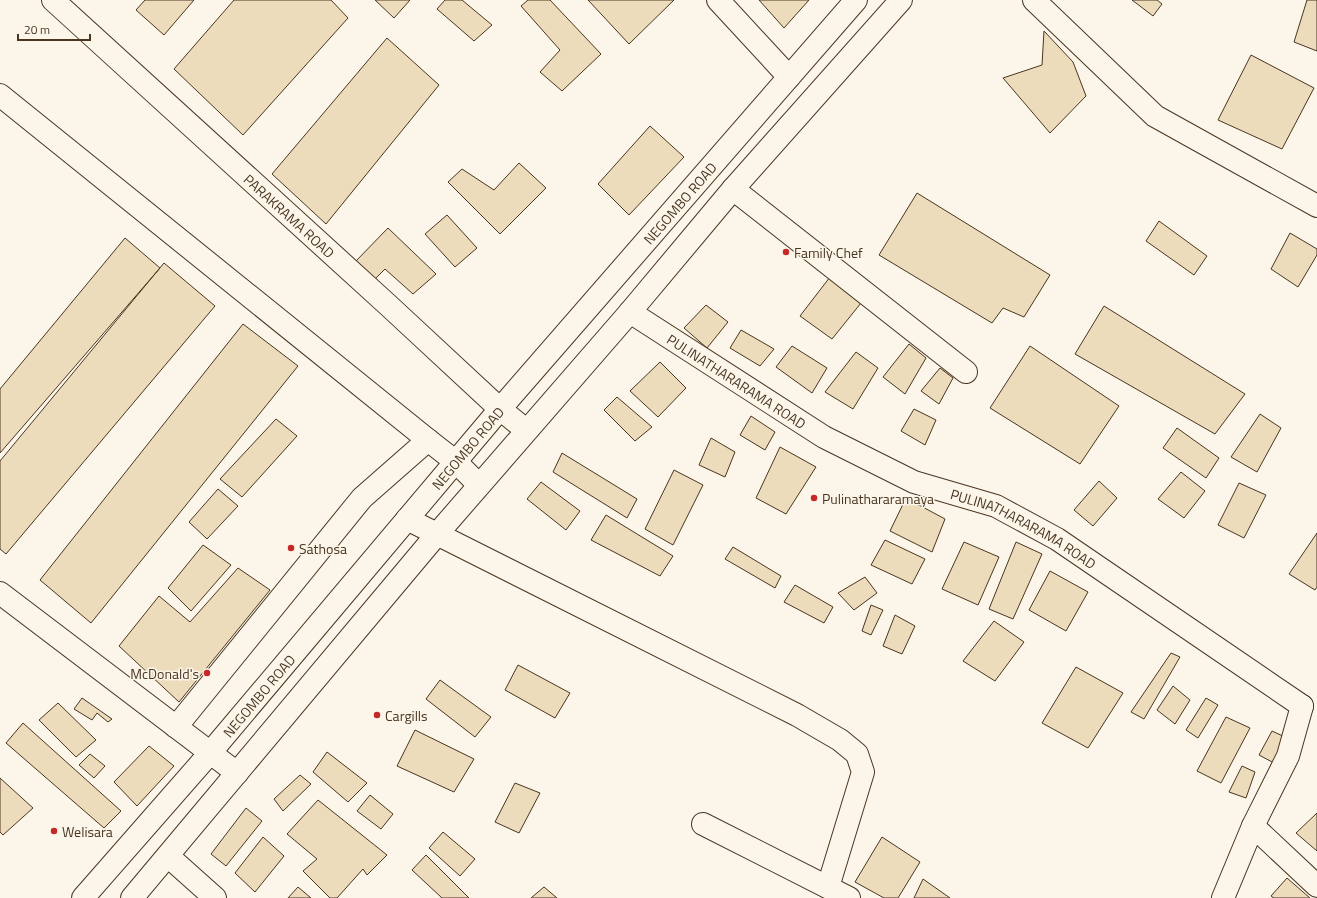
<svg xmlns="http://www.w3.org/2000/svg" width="1317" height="898" font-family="'Titillium Web',sans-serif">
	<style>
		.building { fill: #ecdcbc; stroke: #4a3520 }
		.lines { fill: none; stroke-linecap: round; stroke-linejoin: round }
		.minor-casing { stroke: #4a3520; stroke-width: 24 }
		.highway-casing { stroke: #4a3520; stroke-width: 24 }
		.minor { stroke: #fbf6e9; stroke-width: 22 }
		.highway { stroke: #fbf6e9; stroke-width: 22 }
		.poi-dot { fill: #c62828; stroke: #fbf6e9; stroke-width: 1.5 }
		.labels { text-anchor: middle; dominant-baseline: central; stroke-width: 3; stroke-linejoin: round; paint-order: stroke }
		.street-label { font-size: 14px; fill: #4a3520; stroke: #fbf6e9 }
		.poi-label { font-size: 14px; fill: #4a3520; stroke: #fbf6e9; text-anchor: start }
	</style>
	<rect width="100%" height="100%" fill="#fbf6e9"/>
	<path class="building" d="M145,0H194L164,35L136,10Z
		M234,0H331L348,18L243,135L174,69Z
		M375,0H410L394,18Z
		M445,0H462L492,25L474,41L437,9Z
		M528,0H550L601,54L562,91L540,72L560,50L521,6Z
		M588,0H674L629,44Z
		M759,0H809L784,28Z
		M1132,0H1157L1162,4L1153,16Z
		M1307,0H1317V51L1294,42Z
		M1044,31L1073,62L1086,96L1050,133L1003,78L1042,65Z
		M387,38L439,85L326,224L272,174Z
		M1251,55L1314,88L1282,149L1218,120Z
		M650,126L684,157L629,215L598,184Z
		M519,163L546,188L500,234L448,182L462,169L494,190Z
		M917,193L1050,275L1024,317L1003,308L992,323L879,255Z
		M447,215L477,248L455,267L425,234Z
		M1159,221L1207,256L1194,275L1146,241Z
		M388,228L436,274L413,294L385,269L374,280L355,262Z
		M1290,233L1317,249V255L1298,287L1271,269Z
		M125,238L160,268L0,453V389Z
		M164,263L215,306L6,554L0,549V461Z
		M830,277L861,303L832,339L800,316Z
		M706,305L728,322L707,348L684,328Z
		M1104,306L1245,394L1215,434L1075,354Z
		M243,324L298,366L91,623L40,580Z
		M741,330L774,349L760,366L730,348Z
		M909,344L926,358L905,394L883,377Z
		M792,346L827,368L812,393L776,367Z
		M1030,346L1119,406L1080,464L990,408Z
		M856,352L878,368L853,409L825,392Z
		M660,362L686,388L658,417L630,391Z
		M940,368L953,378L939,404L921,391Z
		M617,397L652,427L635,441L604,410Z
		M914,409L936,420L925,445L901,431Z
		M1260,414L1281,428L1257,472L1231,457Z
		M751,416L775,432L765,450L740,435Z
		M276,419L297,436L242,497L220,479Z
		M1177,428L1219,458L1206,478L1163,448Z
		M711,438L735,452L725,477L699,465Z
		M780,447L816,467L786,514L756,498Z
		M562,453L637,499L627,518L553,472Z
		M674,470L703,485L673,545L645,529Z
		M1181,472L1205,491L1184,518L1158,499Z
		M1099,481L1117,498L1093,526L1074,510Z
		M541,482L580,511L566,530L527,499Z
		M1239,483L1266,495L1244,538L1218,525Z
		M218,489L238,506L207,539L189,522Z
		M906,498L945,519L932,552L890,531Z
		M606,515L673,556L660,576L591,540Z
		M1317,533V587L1315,590L1289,574Z
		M885,540L925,559L912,584L871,565Z
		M964,542L999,557L978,605L942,589Z
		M1016,542L1042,554L1013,619L989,609Z
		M203,545L231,565L191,611L168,588Z
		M733,547L781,576L775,588L725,559Z
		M238,568L270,590L179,702L119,646L159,596L190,622Z
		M1050,571L1088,592L1066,631L1029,610Z
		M865,577L877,593L854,610L838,593Z
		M795,585L833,607L824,623L784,602Z
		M871,605L883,610L871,635L862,631Z
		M895,615L915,626L902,654L883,646Z
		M994,621L1024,642L995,681L963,661Z
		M1171,653L1180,657L1144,719L1131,712Z
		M518,665L570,693L555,718L505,690Z
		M1076,667L1123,693L1088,748L1042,723Z
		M440,680L491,717L475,737L426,699Z
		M1173,686L1190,700L1175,724L1157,710Z
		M82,698L112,719L108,722L97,713L92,720L74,709Z
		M1206,698L1218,705L1198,738L1186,730Z
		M58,703L96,740L76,757L39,720Z
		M1226,717L1250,728L1221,783L1197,771Z
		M23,723L121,811L104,828L6,743Z
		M415,730L474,759L454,792L397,766Z
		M1272,731L1285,737L1274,763L1259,755Z
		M149,746L174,766L137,806L114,782Z
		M327,752L367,783L348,802L313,772Z
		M90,754L105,766L94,778L79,765Z
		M1242,766L1255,772L1246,798L1229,792Z
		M300,775L311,784L283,811L274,799Z
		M0,778L33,808L3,835L0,832Z
		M515,783L540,793L519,833L495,822Z
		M370,795L393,814L381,829L357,811Z
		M318,800L387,855L367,875L363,869L337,898H330L303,871L317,859L287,834Z
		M246,808L262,821L226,866L211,854Z
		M1317,813V851L1296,833Z
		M443,832L475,859L460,876L429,848Z
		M263,837L284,856L255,892L235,873Z
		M882,837L920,862L898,898H884L855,882Z
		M426,855L469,898H442L412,870Z
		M1287,878L1310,898H1274L1271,896Z
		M923,879L950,898H914Z
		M298,887L311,898H288Z
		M544,887L557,898H531Z"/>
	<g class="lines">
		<g class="minor-casing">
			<g id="minor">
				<path id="s1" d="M53,0L388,305L500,409L526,430"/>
				<path d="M718,0L789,77"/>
				<path d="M1034,0L1155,116L1317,206"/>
				<path d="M0,95L428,440L456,462L479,485"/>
				<path d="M733,189L966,372"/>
				<path id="s2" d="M630,312L824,437L914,482L996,506L1057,539L1302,706"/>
				<path d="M407,519L797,715L840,740L857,754L863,772L828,887"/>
				<path d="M0,593L237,773"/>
				<path d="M176,727L362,498L428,440"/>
				<path d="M703,824L849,898"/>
				<path d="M1253,826L1317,886"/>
				<path d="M168,856L215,898"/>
				<path d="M1223,898L1253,826L1288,756L1302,706"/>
			</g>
		</g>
		<g class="highway-casing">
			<g id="highway">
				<path id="s3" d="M83,898L210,753L500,409L856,0"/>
				<path d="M132,898L438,533L630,312L733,189L901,0"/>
			</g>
		</g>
		<use href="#minor" class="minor"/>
		<use href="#highway" class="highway"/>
	</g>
	<g class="poi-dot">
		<circle cx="786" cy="252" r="4"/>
		<circle cx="814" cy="498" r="4"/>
		<circle cx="291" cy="548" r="4"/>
		<circle cx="207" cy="673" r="4"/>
		<circle cx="377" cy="715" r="4"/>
		<circle cx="54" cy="831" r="4"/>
	</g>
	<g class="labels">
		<g class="street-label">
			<text stroke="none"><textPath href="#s3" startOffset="916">NEGOMBO ROAD</textPath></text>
			<text stroke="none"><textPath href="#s1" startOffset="320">PARAKRAMA ROAD</textPath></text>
			<text stroke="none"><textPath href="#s2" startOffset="127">PULINATHARARAMA ROAD</textPath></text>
			<text stroke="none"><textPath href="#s3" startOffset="592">NEGOMBO ROAD</textPath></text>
			<text stroke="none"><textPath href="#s2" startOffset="451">PULINATHARARAMA ROAD</textPath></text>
			<text stroke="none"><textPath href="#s3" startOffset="268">NEGOMBO ROAD</textPath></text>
		</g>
		<g class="poi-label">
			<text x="794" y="252">Family Chef</text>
			<text x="822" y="498">Pulinathararamaya</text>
			<text x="299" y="548">Sathosa</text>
			<text x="199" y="673" text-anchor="end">McDonald's</text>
			<text x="385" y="715">Cargills</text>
			<text x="62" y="831">Welisara</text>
		</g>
	</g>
	<path d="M18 34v6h72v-6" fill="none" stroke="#4a3520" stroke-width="2"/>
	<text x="24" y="34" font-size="12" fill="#4a3520" stroke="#fbf6e9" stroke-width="3" paint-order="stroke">20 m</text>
</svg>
